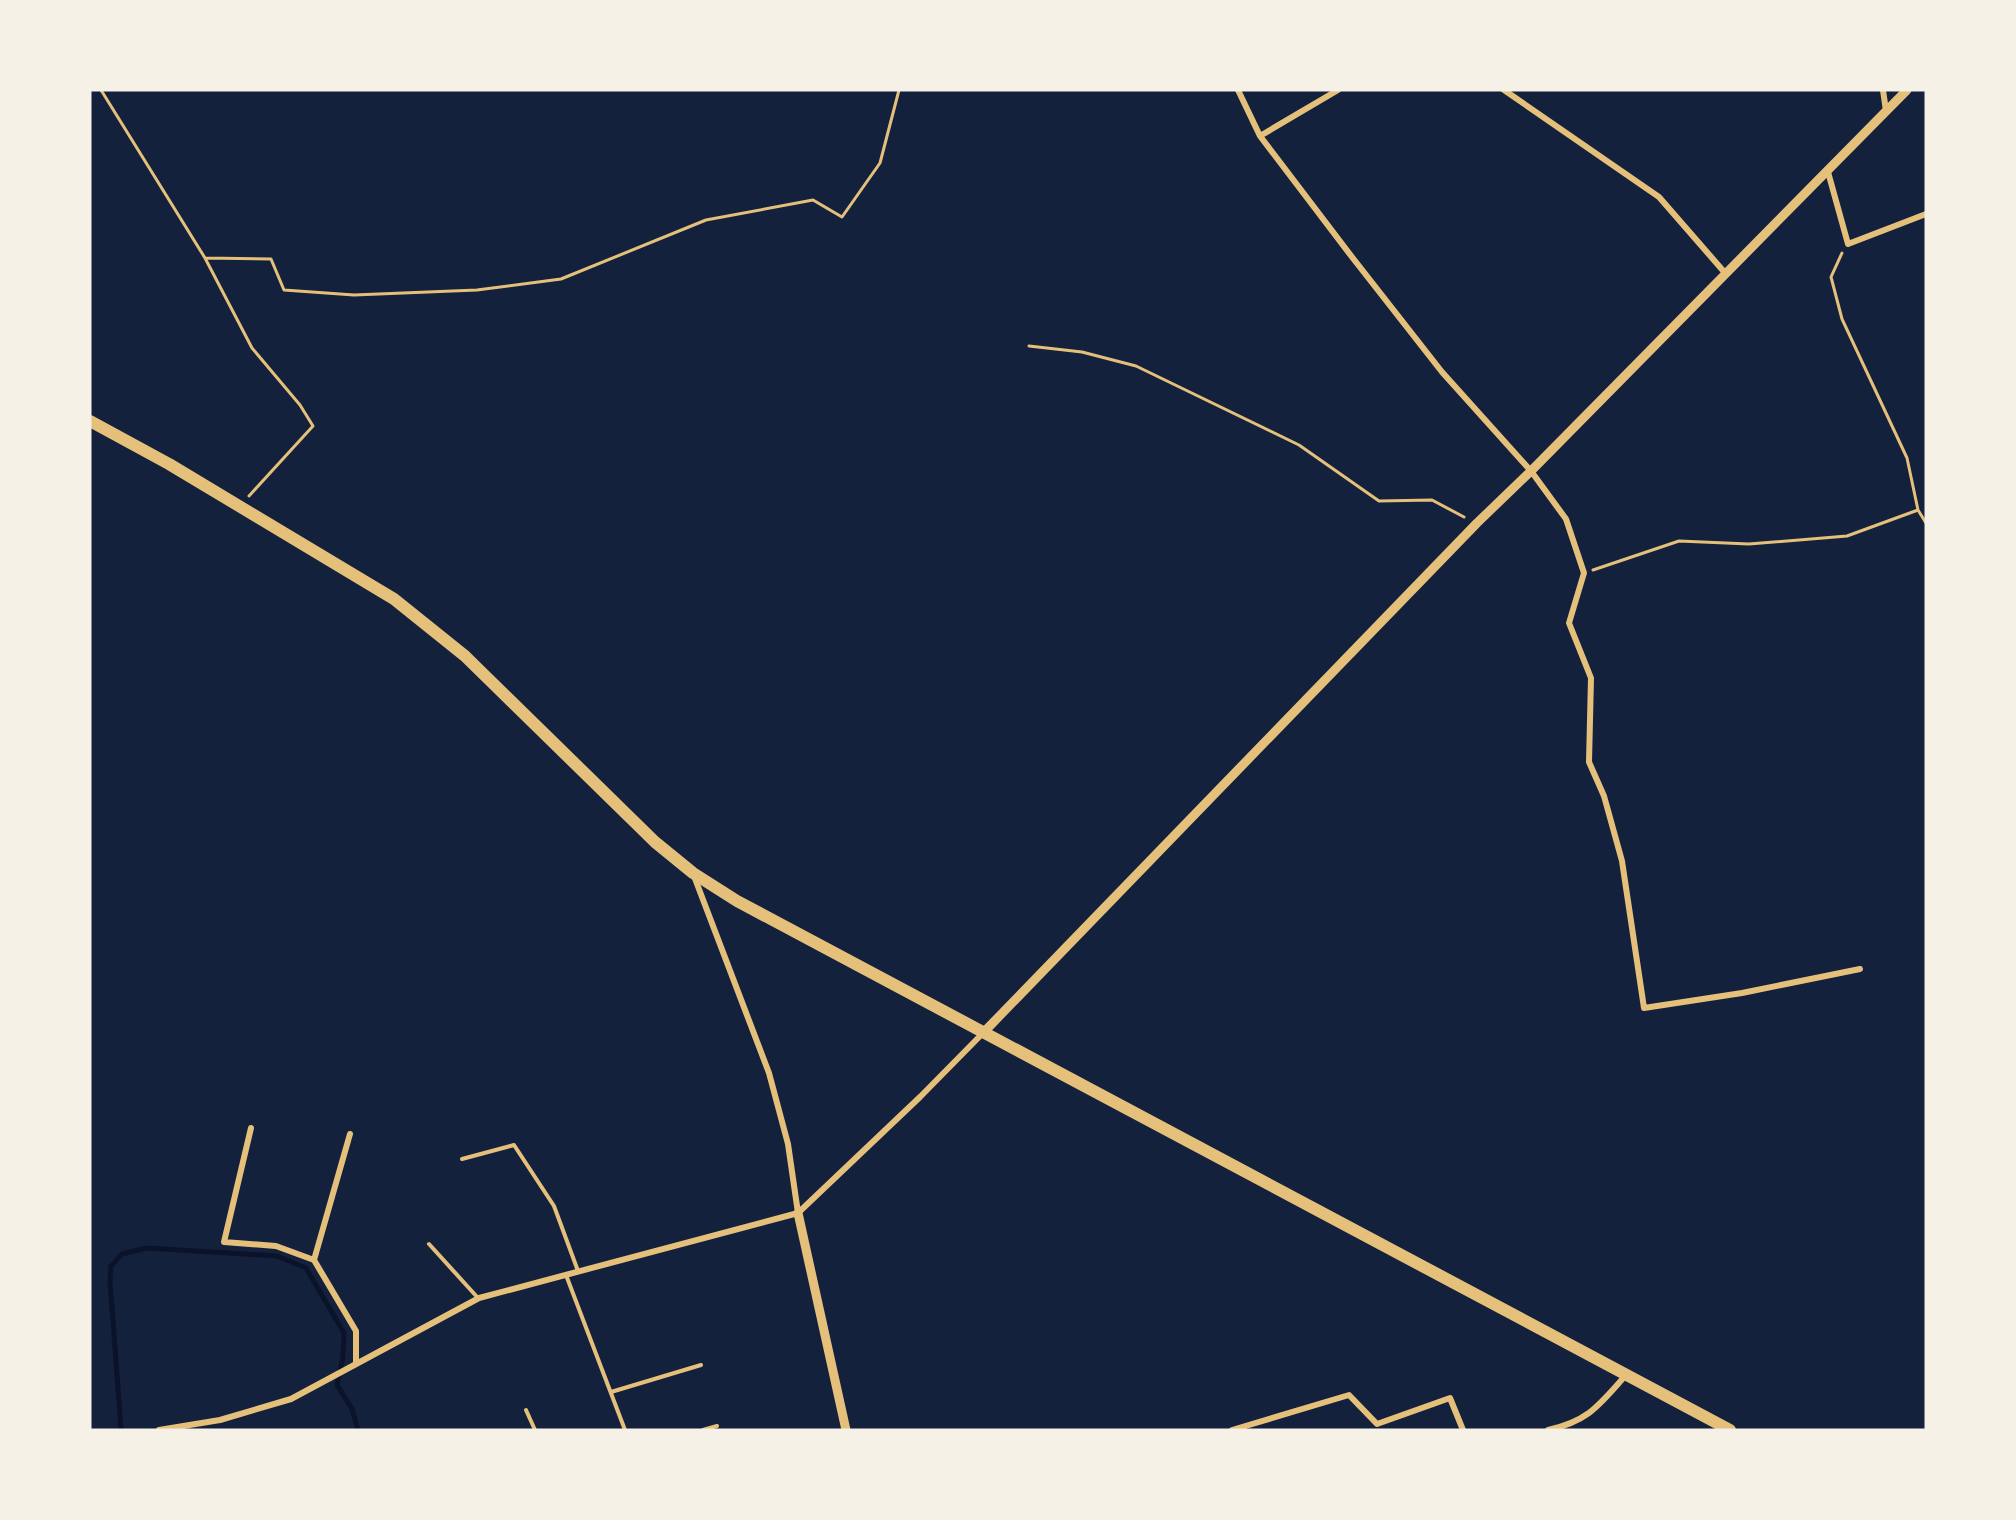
<svg xmlns="http://www.w3.org/2000/svg" width="2016" height="1520" font-family="'Times New Roman',serif">
	<style>
		.lines { fill: none; stroke-linecap: round; stroke-linejoin: round }
		.stream { stroke: #0b132b; stroke-width: 5 }
		.path { stroke: #e5c07b; stroke-width: 3 }
		.service { stroke: #e5c07b; stroke-width: 4 }
		.minor { stroke: #e5c07b; stroke-width: 6 }
		.tertiary { stroke: #e5c07b; stroke-width: 9 }
		.primary { stroke: #e5c07b; stroke-width: 12 }
	</style>
	<rect width="100%" height="100%" fill="#14213d"/>
	<g class="lines">
		<path class="stream" d="M121,1429L110,1281L111,1266L122,1254L147,1248L277,1256L306,1268L344,1333L343,1357L337,1385L352,1409L358,1430"/>
		<path class="path" d="M101,90L205,258L252,348L300,405L313,426L249,496
			M1842,253L1831,277L1842,319L1907,458L1918,510L1926,523
			M205,258L271,259L284,290L354,295L477,290L561,279L706,220L813,200L842,217L880,163L899,90
			M1029,346L1082,352L1136,366L1299,445L1379,501L1432,500L1464,517
			M1593,570L1679,541L1749,544L1847,536L1918,510"/>
		<path class="service" d="M462,1159L514,1145L554,1206L578,1271
			M429,1244L478,1298
			M566,1275L625,1430
			M611,1392L701,1365
			M526,1410L535,1430
			M703,1430L717,1426"/>
		<path class="minor" d="M1238,90L1260,136L1352,257L1442,372L1531,471L1566,519L1584,573L1569,623L1591,678L1589,762L1604,796L1622,861L1644,1008L1742,993L1860,969
			M1504,90L1659,197L1726,274
			M1883,90L1886,111
			M1260,136L1338,90
			M1828,172L1848,244L1926,214
			M694,876L769,1073L788,1144L798,1213
			M251,1128L224,1242L276,1246L314,1260L356,1331V1363
			M314,1260L350,1134
			M159,1430L220,1420L291,1399L479,1298L798,1213L920,1097L983,1033
			M1232,1430L1349,1395L1377,1424L1450,1398L1463,1430
			M1548,1430C1589,1421 1599,1405 1626,1375"/>
		<path class="tertiary" d="M983,1033L1477,523L1531,471L1907,90
			M798,1213L846,1430"/>
		<path class="primary" d="M90,421L169,464L394,599L465,656L655,842L693,873L737,901L1730,1430"/>
	</g>
	<rect width="2016" height="1520" fill="none" stroke="#f6f1e7" stroke-width="183"/>
</svg>
